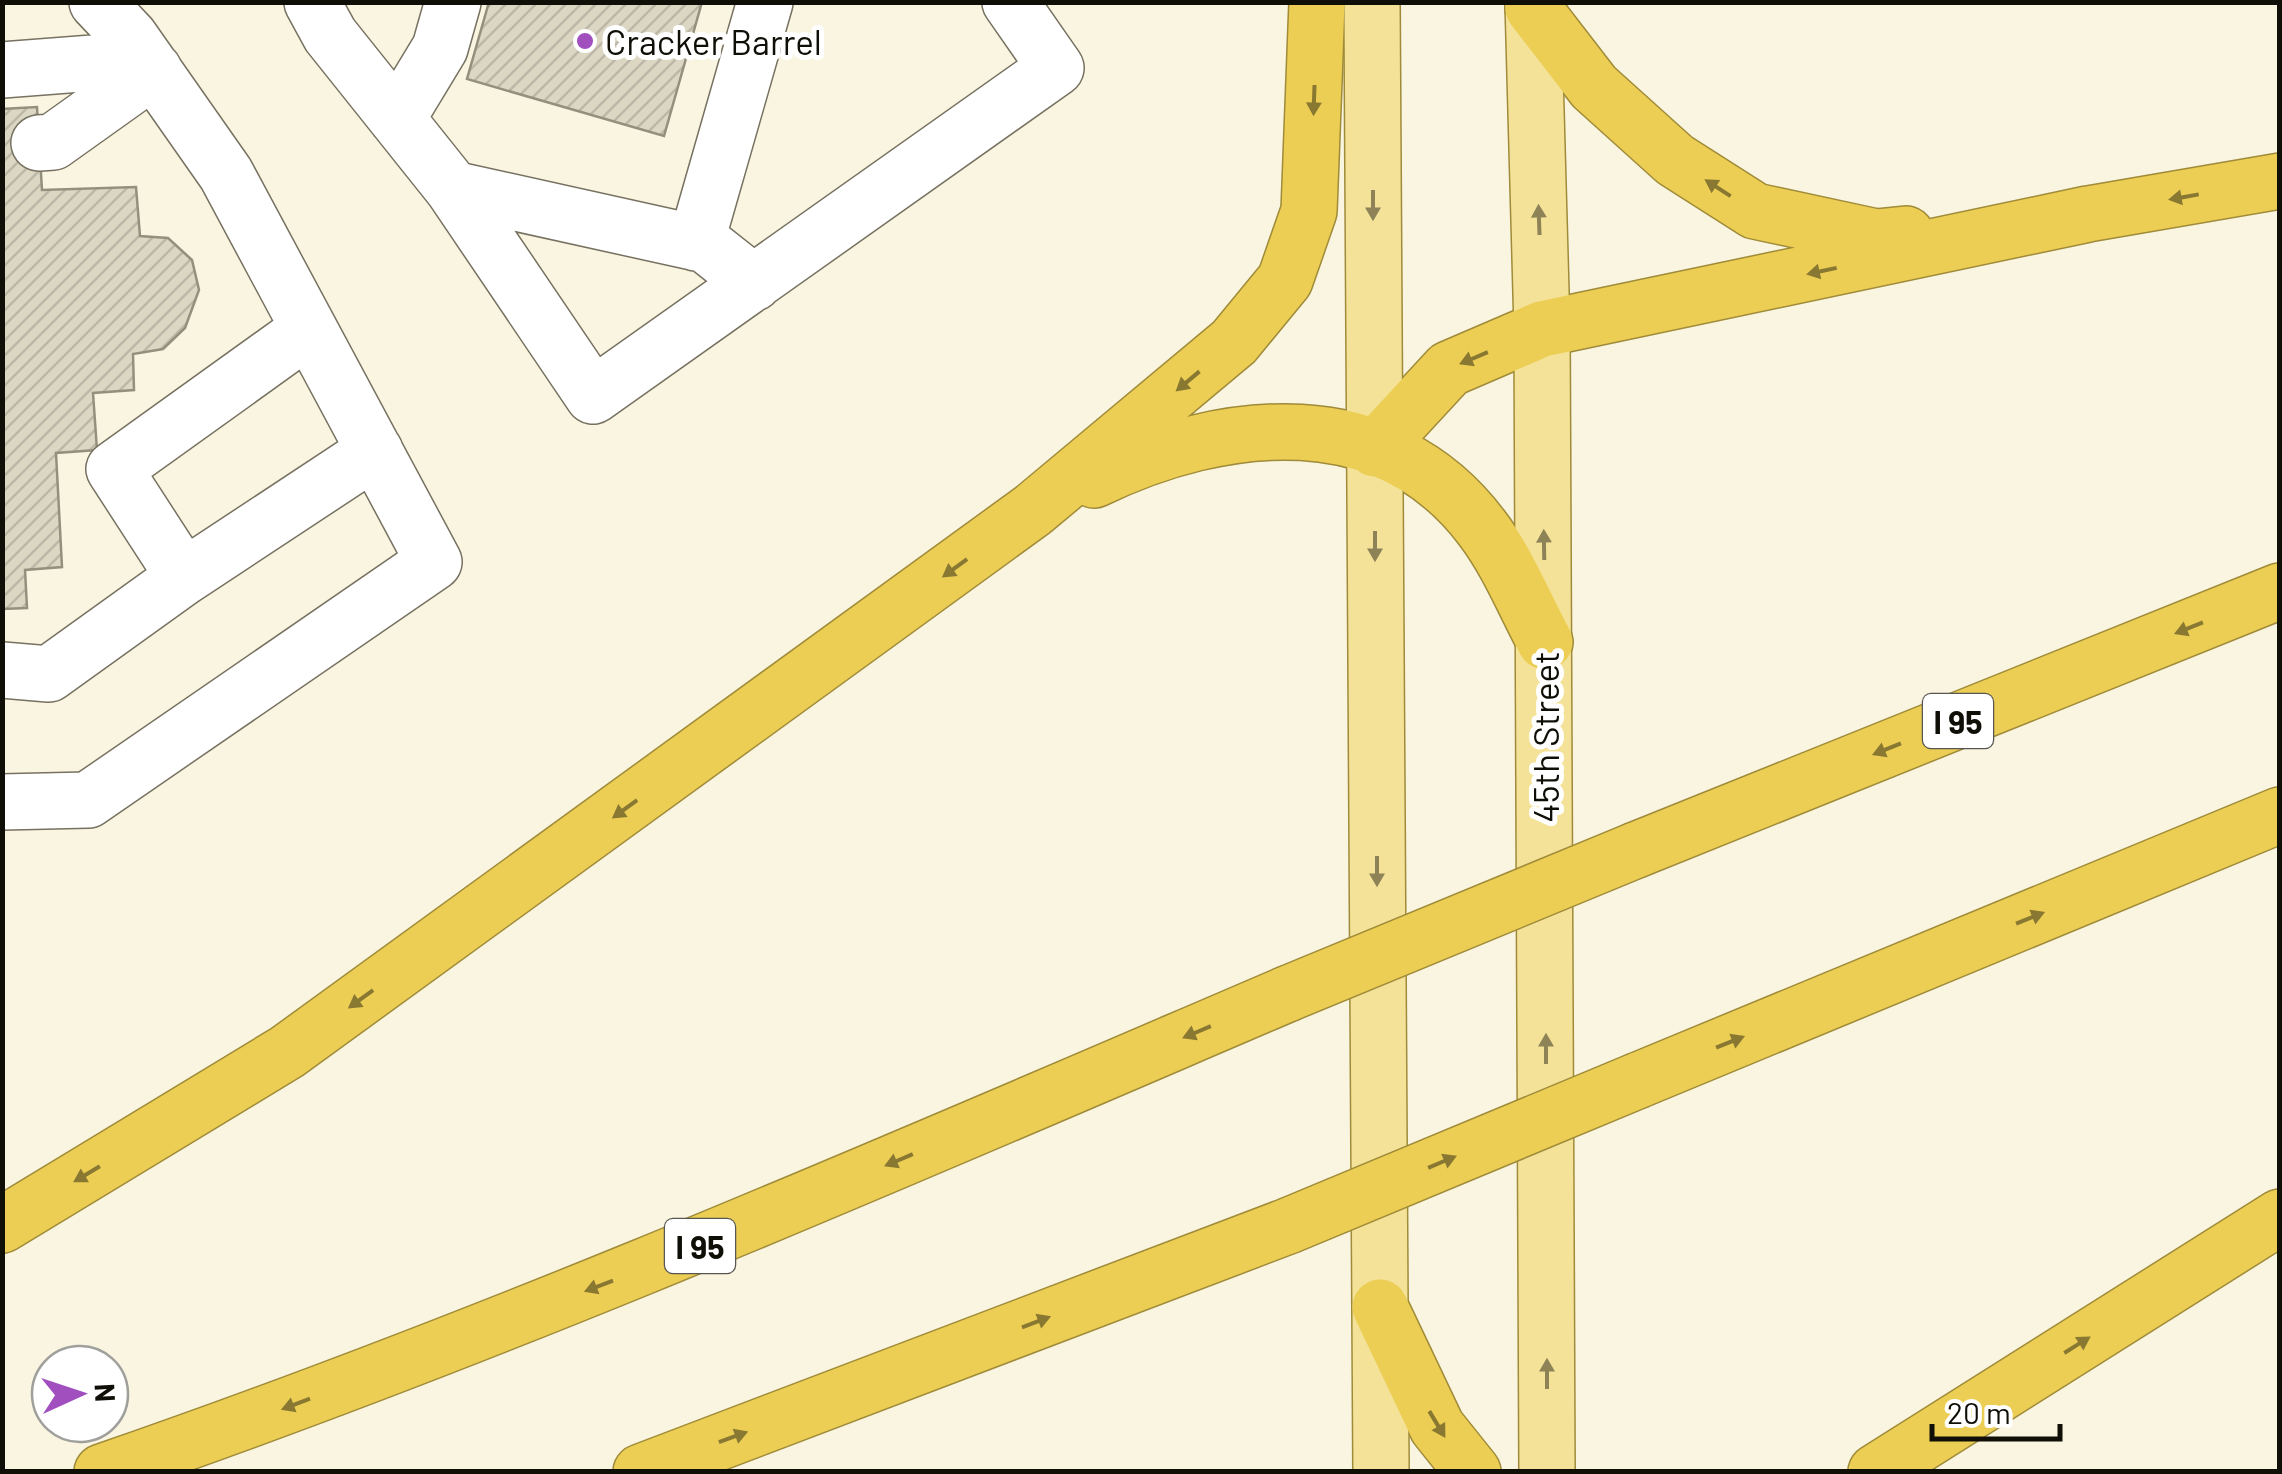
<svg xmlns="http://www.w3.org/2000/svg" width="2282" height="1474" font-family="Barlow,sans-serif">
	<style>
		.building { fill: url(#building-hatch); stroke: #95907e; stroke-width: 2.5 }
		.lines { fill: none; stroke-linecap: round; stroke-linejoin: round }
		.minor-casing { stroke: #767160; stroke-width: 58 }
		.major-casing { stroke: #9f8b39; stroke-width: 58 }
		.highway-casing { stroke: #9f8b39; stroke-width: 58 }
		.minor { stroke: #fff; stroke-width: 55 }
		.major { stroke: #f4e298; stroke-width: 55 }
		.highway { stroke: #ecce54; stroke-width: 55 }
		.highway-bridge-casing { stroke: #9f8b39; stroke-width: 58; stroke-linecap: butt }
		.highway-bridge { stroke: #ecce54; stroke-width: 55 }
		.oneway { fill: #897831 }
		.oneway2 { fill: #8d8357 }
		.poi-dot { fill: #a14fbf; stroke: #fff; stroke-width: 4 }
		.labels { text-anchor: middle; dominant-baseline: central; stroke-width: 10; stroke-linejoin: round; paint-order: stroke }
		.shield { fill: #fff; stroke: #575651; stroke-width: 2.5 }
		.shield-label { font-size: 32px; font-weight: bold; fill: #0f0e07 }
		.poi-label { font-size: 35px; fill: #0f0e07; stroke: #fff; text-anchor: start }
		.street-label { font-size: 35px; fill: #0f0e07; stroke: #fff }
	</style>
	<defs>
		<pattern id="building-hatch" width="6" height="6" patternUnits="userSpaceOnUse" patternTransform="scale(2.5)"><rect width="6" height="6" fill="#dcd7c3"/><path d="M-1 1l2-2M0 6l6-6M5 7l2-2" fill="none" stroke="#bcb7a6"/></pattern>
	</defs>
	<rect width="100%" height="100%" fill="#faf5e1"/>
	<path class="building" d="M489,2H702L664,136L467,79Z
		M37,107L42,190L136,187L140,236L168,238L192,260L199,290L185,328L163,349L133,354L134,390L93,393L97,450L56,453L62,567L25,570L27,608L2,609V109Z"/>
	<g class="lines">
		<g class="minor-casing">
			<path id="minor" d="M312,2L330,35L453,189L706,245L754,283
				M2,70L145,59
				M397,119L440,48L453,2
				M39,143L53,142L154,70
				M453,189L593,396L1056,68L1010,2
				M696,243L765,2
				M309,329L114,469L184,577L375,451
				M2,670L49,674L184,577
				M2,802L88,800L434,562L226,174L130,37L97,2"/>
		</g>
		<g class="major-casing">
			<path id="major" d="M1372,2L1381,1472
				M1533,2L1542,329L1547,1472"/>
		</g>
		<g class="highway-casing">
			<path id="highway" d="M1533,8L1594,87L1675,160L1755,211L1876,237L1906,234
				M1375,449L1449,369L1542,329L2088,214L2280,181
				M1094,480C1225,417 1386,400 1482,528C1508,562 1525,605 1545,642
				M1636,850L2280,591
				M1639,1080L2280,815
				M2,1225L287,1052L1033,510L1234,342L1285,280L1309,211L1317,2
				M1380,1307L1437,1427L1473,1472
				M102,1472C505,1333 895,1162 1287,994
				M641,1472L1288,1226
				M1876,1472L2280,1217"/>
		</g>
		<use href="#minor" class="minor"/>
		<use href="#major" class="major"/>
		<use href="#highway" class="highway"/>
		<g class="highway-bridge-casing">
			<path id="highway-bridge" d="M1287,994L1636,850
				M1288,1226L1639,1080"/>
		</g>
		<use href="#highway-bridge" class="highway-bridge"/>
	</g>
	<defs><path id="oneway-solid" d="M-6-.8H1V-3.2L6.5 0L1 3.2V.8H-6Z" transform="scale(2.5)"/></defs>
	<g class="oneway">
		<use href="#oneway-solid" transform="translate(1314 100) rotate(92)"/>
		<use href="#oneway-solid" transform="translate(1718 188) rotate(-147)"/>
		<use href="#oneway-solid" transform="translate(2184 197) rotate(170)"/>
		<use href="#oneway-solid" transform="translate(1822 271) rotate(168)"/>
		<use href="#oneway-solid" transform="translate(1474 358) rotate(157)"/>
		<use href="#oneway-solid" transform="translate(1188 381) rotate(140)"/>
		<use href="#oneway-solid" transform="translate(955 568) rotate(144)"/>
		<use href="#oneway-solid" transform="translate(2189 628) rotate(158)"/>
		<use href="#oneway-solid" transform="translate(1887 749) rotate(158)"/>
		<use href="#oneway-solid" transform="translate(625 809) rotate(144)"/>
		<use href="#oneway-solid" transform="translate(2030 918) rotate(-22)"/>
		<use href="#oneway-solid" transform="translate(361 999) rotate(144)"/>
		<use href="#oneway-solid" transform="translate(1197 1032) rotate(157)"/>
		<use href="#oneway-solid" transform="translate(1730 1042) rotate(-22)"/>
		<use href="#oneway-solid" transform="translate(899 1160) rotate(157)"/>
		<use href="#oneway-solid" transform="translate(1442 1162) rotate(-23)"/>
		<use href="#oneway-solid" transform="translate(87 1174) rotate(149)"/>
		<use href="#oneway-solid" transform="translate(599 1286) rotate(159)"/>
		<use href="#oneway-solid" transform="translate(1036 1322) rotate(-21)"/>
		<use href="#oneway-solid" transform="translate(2077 1345) rotate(-32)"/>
		<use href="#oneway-solid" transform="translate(296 1404) rotate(159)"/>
		<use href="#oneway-solid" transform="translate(1437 1424) rotate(59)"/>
		<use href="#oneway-solid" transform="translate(733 1437) rotate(-20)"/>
	</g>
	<g class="oneway2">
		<use href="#oneway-solid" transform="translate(1373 205) rotate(90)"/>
		<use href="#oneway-solid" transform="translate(1539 220) rotate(-92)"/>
		<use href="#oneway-solid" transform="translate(1544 545) rotate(-91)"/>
		<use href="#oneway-solid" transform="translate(1375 546) rotate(90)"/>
		<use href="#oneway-solid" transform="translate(1377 871) rotate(90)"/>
		<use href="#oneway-solid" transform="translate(1546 1049) rotate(-90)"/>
		<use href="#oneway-solid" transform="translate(1547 1374) rotate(-90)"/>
	</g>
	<circle class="poi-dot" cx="585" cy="41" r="10"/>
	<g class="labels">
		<g class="shield">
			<rect x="1923" y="694" width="70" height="54" rx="8"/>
			<rect x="665" y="1219" width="70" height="54" rx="8"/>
		</g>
		<g class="shield-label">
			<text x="1958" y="721">I 95</text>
			<text x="700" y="1246">I 95</text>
		</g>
		<g class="poi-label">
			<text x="605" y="41">Cracker Barrel</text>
		</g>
		<g class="street-label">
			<text transform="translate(1545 737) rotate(-90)">45th Street</text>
		</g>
	</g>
	<rect width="2282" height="1474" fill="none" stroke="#0f0e07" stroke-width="10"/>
	<g transform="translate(80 1394) rotate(87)"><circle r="48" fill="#ffffff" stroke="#9f9f9c" stroke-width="2.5"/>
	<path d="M0-8L18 38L0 25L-18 38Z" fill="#a14fbf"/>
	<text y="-15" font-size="28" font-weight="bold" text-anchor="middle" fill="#0f0e07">N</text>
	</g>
	<path d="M1932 1424v15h128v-15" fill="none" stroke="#0f0e07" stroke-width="5"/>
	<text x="1947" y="1424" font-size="30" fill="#0f0e07" stroke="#ffffff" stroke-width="8" paint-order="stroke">20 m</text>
</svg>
